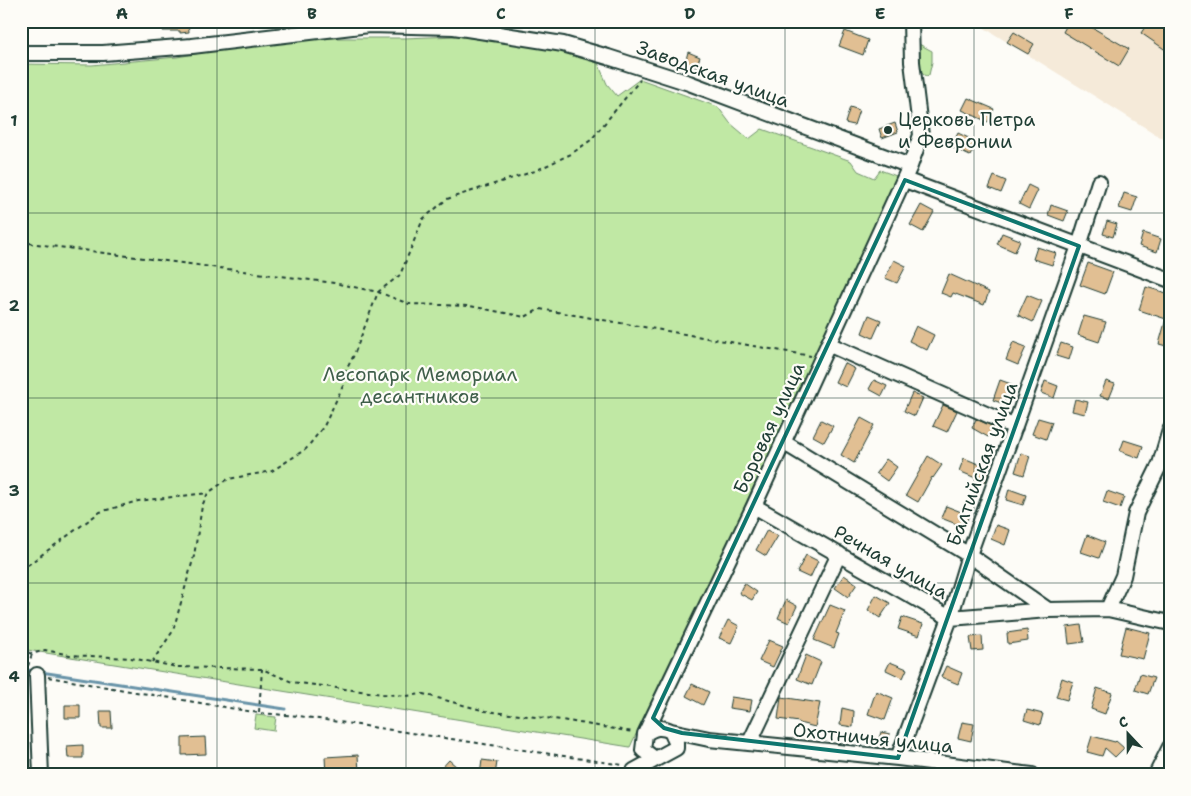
<svg xmlns="http://www.w3.org/2000/svg" width="1191" height="796" font-family="'Shantell Sans',sans-serif">
	<style>
		.built { fill: #f5ead9 }
		.green { fill: #c0e8a4; stroke: #70926c }
		.lines { fill: none; stroke-linecap: round; stroke-linejoin: round }
		.stream { stroke: #6793a8; stroke-width: 3 }
		.building { fill: #e1bf93; stroke: #1f3d34 }
		.minor-casing { stroke: #1f3d34; stroke-width: 18 }
		.path { stroke: #1f3d34; stroke-width: 2; stroke-dasharray: 4 4; stroke-linecap: butt }
		.minor { stroke: #fdfcf7; stroke-width: 14 }
		.marked { fill: none; stroke: #0f766e; stroke-width: 4; stroke-linejoin: round }
		.grid { fill: none; stroke: #1f3d34; stroke-width: 1; stroke-opacity: 0.55 }
		.poi-dot { fill: #1f3d34; stroke: #fdfcf7; stroke-width: 2 }
		.labels { text-anchor: middle; dominant-baseline: central; stroke-width: 4.5; stroke-linejoin: round; paint-order: stroke }
		.street-label { font-size: 19px; fill: #1f3d34; stroke: #fdfcf7 }
		.poi-label { font-size: 19px; fill: #1f3d34; stroke: #fdfcf7; text-anchor: start }
		.park-label { font-size: 19px; fill: #3f5f4a; stroke: #fdfcf7 }
		.neatline { fill: none; stroke: #1f3d34; stroke-width: 2 }
		.grid-label { font-size: 16px; text-anchor: middle; font-weight: bold; fill: #1f3d34 }
	</style>
	<rect width="100%" height="100%" fill="#fdfcf7"/>
	<filter id="ink" filterUnits="userSpaceOnUse"><feTurbulence type="fractalNoise" baseFrequency=".02" numOctaves="2"/><feDisplacementMap in="SourceGraphic" scale="10" xChannelSelector="R" yChannelSelector="G"/><feConvolveMatrix kernelMatrix="1 2 1 2 8 2 1 2 1" color-interpolation-filters="sRGB"/></filter>
	<g filter="url(#ink)">
		<path class="built" d="M979,21H1170V143L978,24Z"/>
		<path class="green" d="M457,36L595,56L607,84L617,96L640,79L718,107L730,123L749,139L762,129L851,161L858,171L874,178L880,170L899,177L751,492L655,707L645,715L630,747L21,649V64L92,65L177,57L243,46L324,38H404Z
			M917,43L932,51V62L929,75L926,76C914,71 918,55 917,43Z
			M256,715L276,717L274,731L254,728Z"/>
		<g class="lines">
			<path class="stream" d="M21,669L285,709"/>
		</g>
		<path class="building" d="M163,21H188L189,32L180,33V31H163Z
			M1069,21H1081L1129,49L1119,66L1063,32Z
			M1149,21H1153L1170,33V53L1141,33Z
			M845,31L868,40L863,55L839,46Z
			M1014,32L1034,44L1028,54L1007,42Z
			M688,52L700,57L696,67L685,63Z
			M968,98L994,109L988,122L962,110Z
			M850,107L859,110L854,125L845,123Z
			M895,123L898,132L882,138L879,129Z
			M958,133L977,142L970,156L951,147Z
			M994,176L1006,181L1001,193L989,188Z
			M1028,185L1038,190L1029,209L1019,204Z
			M1124,193L1137,197L1132,212L1119,208Z
			M921,205L934,212L923,232L910,225Z
			M1051,205L1068,211L1064,221L1048,215Z
			M1107,221L1117,224L1113,237L1103,234Z
			M1002,233L1020,240L1015,252L997,244Z
			M1143,233L1161,239L1157,252L1139,246Z
			M1037,247L1056,253L1052,265L1033,259Z
			M894,260L906,266L897,283L885,278Z
			M1088,263L1113,272L1105,294L1080,285Z
			M949,274L989,292L984,305L953,293L951,297L941,293Z
			M1146,287L1170,294V347L1159,344L1166,319L1139,310Z
			M1027,295L1042,301L1033,322L1018,315Z
			M869,315L881,320L873,338L862,333Z
			M1084,316L1106,322L1099,342L1078,335Z
			M916,326L934,335L927,350L909,341Z
			M1013,342L1026,347L1018,365L1006,360Z
			M1061,343L1073,347L1069,360L1056,356Z
			M844,363L855,369L846,387L835,382Z
			M874,380L887,386L882,396L869,389Z
			M1000,380L1011,384L1004,404L993,400Z
			M1045,381L1058,386L1054,398L1041,393Z
			M1106,381L1115,384L1109,399L1100,396Z
			M912,393L923,398L915,416L904,411Z
			M1075,399L1088,402L1085,414L1072,411Z
			M943,405L957,411L947,432L933,426Z
			M861,418L874,425L854,463L841,455Z
			M1038,418L1052,422L1046,439L1032,434Z
			M976,419L994,427L988,437L972,428Z
			M821,420L833,426L824,442L813,436Z
			M1124,440L1143,446L1139,458L1120,451Z
			M1021,453L1030,456L1024,475L1015,472Z
			M928,456L942,465L933,478L932,477L918,502L906,495Z
			M964,458L990,469L985,482L959,471Z
			M886,459L897,467L887,481L876,473Z
			M1009,489L1026,495L1023,505L1006,500Z
			M1107,491L1124,497L1120,508L1103,502Z
			M946,506L969,515L964,527L941,518Z
			M996,525L1010,530L1005,545L991,539Z
			M767,530L778,536L766,556L756,550Z
			M1087,535L1105,542L1099,558L1081,552Z
			M806,555L818,561L810,578L797,572Z
			M844,575L857,584L848,597L835,588Z
			M744,583L757,592L752,600L739,593Z
			M876,595L890,603L880,618L868,610Z
			M786,600L797,606L789,623L778,618Z
			M830,605L845,611L836,633L839,634L834,648L814,640Z
			M902,617L923,624L919,636L898,629Z
			M728,620L739,626L731,643L719,638Z
			M1081,625L1084,642L1069,644L1067,627Z
			M1126,627L1150,633L1143,659L1119,654Z
			M1027,630L1028,641L1008,644L1007,633Z
			M982,636L983,650L972,651L970,637Z
			M769,640L783,646L773,667L759,661Z
			M806,655L821,662L812,685L797,679Z
			M890,662L907,669L903,678L886,670Z
			M946,666L962,673L958,684L941,677Z
			M1140,674L1154,678L1148,694L1135,690Z
			M1062,678L1073,682L1067,700L1056,697Z
			M692,684L709,692L703,705L686,696Z
			M1097,688L1112,693L1105,714L1091,709Z
			M876,691L893,698L885,720L868,714Z
			M731,697L752,700L750,711L729,708Z
			M781,697L820,703L815,727L799,723V722L778,719Z
			M65,705H80V718H65Z
			M842,708L854,711L853,727L840,725Z
			M1027,710L1043,714L1040,725L1024,720Z
			M100,711H111L112,728H101Z
			M962,722L974,724L971,741L958,738Z
			M881,732L890,734L886,748L877,745Z
			M1092,736L1115,742L1116,741L1124,748L1115,757L1105,748L1102,756L1087,752Z
			M205,737L206,754L182,755V738Z
			M83,745V758H68L67,746Z
			M358,755L359,773L326,775L325,757Z
			M449,760L466,775H443L439,771Z
			M482,760L497,762L495,775H480Z"/>
		<g class="lines">
			<g class="minor-casing">
				<path id="minor" d="M21,53H103L192,46L369,25L454,27L563,44L608,57L689,83L910,166
					M905,180L1170,280
					M828,344L1015,427
					M783,442L969,555L1048,610
					M754,506L950,618L1048,610L1108,609L1170,623
					M1108,609L1123,576L1136,513L1160,464L1170,430
					M37,675L41,775
					M671,731L709,739L898,758L1032,775
					M645,734L754,506L910,166L921,135L912,62L911,21
					M750,742L839,554
					M898,758L950,618L969,555L1079,246L1099,182
					M634,771L676,748V742L671,731C661,726 654,727 645,734L643,750L655,759
					M1156,775L1170,747"/>
			</g>
			<path class="path" d="M21,242L334,283L378,292L409,304L470,306L525,317L540,309L811,356
				M21,570L100,512L138,501L208,493
				M21,649L32,654L45,650L70,655L131,658L177,667L262,669L292,682L383,694L407,696L423,694L485,711L562,720L633,732
				M152,662L173,631L194,556L202,506L208,493L228,479L272,471L306,449L324,426L343,386L344,374L354,355L378,292L400,275L423,219L447,199L535,171L571,154L591,140L640,80
				M28,666L32,654
				M48,677L259,713L299,716L623,765
				M259,712L262,669"/>
			<use href="#minor" class="minor"/>
		</g>
	</g>
	<path class="marked" d="M905,180L1079,246L898,758L682,733L664,728L653,718Z"/>
	<path class="grid" d="M217,21V775M406,21V775M595,21V775M785,21V775M974,21V775M21,213H1170M21,398H1170M21,583H1170"/>
	<circle class="poi-dot" cx="888" cy="130" r="5"/>
	<g class="labels">
		<g class="street-label">
			<text transform="translate(713 74) rotate(20)">Заводская улица</text>
			<text transform="translate(769 428) rotate(-65)">Боровая улица</text>
			<text transform="translate(982 464) rotate(-70)">Балтийская улица</text>
			<text transform="translate(891 562) rotate(30)">Речная улица</text>
			<text transform="translate(873 738) rotate(6)">Охотничья улица</text>
		</g>
		<g class="poi-label">
			<text x="898" y="119">Церковь Петра<tspan x="898" dy="22">и Февронии</tspan></text>
		</g>
		<g class="park-label">
			<text x="420" y="374">Лесопарк Мемориал<tspan x="420" dy="22">десантников</tspan></text>
		</g>
	</g>
	<rect width="1191" height="796" fill="none" stroke="#fdfcf7" stroke-width="55"/>
	<g transform="translate(1128 734) rotate(338)" stroke="#fdfcf7" stroke-width="4" paint-order="stroke">
	<path d="M0-4L9 19L0 12L-9 19Z" fill="#1f3d34"/>
	<text y="-8" font-size="14" font-weight="bold" text-anchor="middle" fill="#1f3d34">С</text>
	</g>
	<rect x="28" y="28" width="1136" height="740" class="neatline"/>
	<g class="grid-label">
		<text x="122" y="19">A</text>
		<text x="312" y="19">B</text>
		<text x="501" y="19">C</text>
		<text x="690" y="19">D</text>
		<text x="880" y="19">E</text>
		<text x="1069" y="19">F</text>
		<text x="14" y="126">1</text>
		<text x="14" y="311">2</text>
		<text x="14" y="496">3</text>
		<text x="14" y="682">4</text>
	</g>
</svg>
